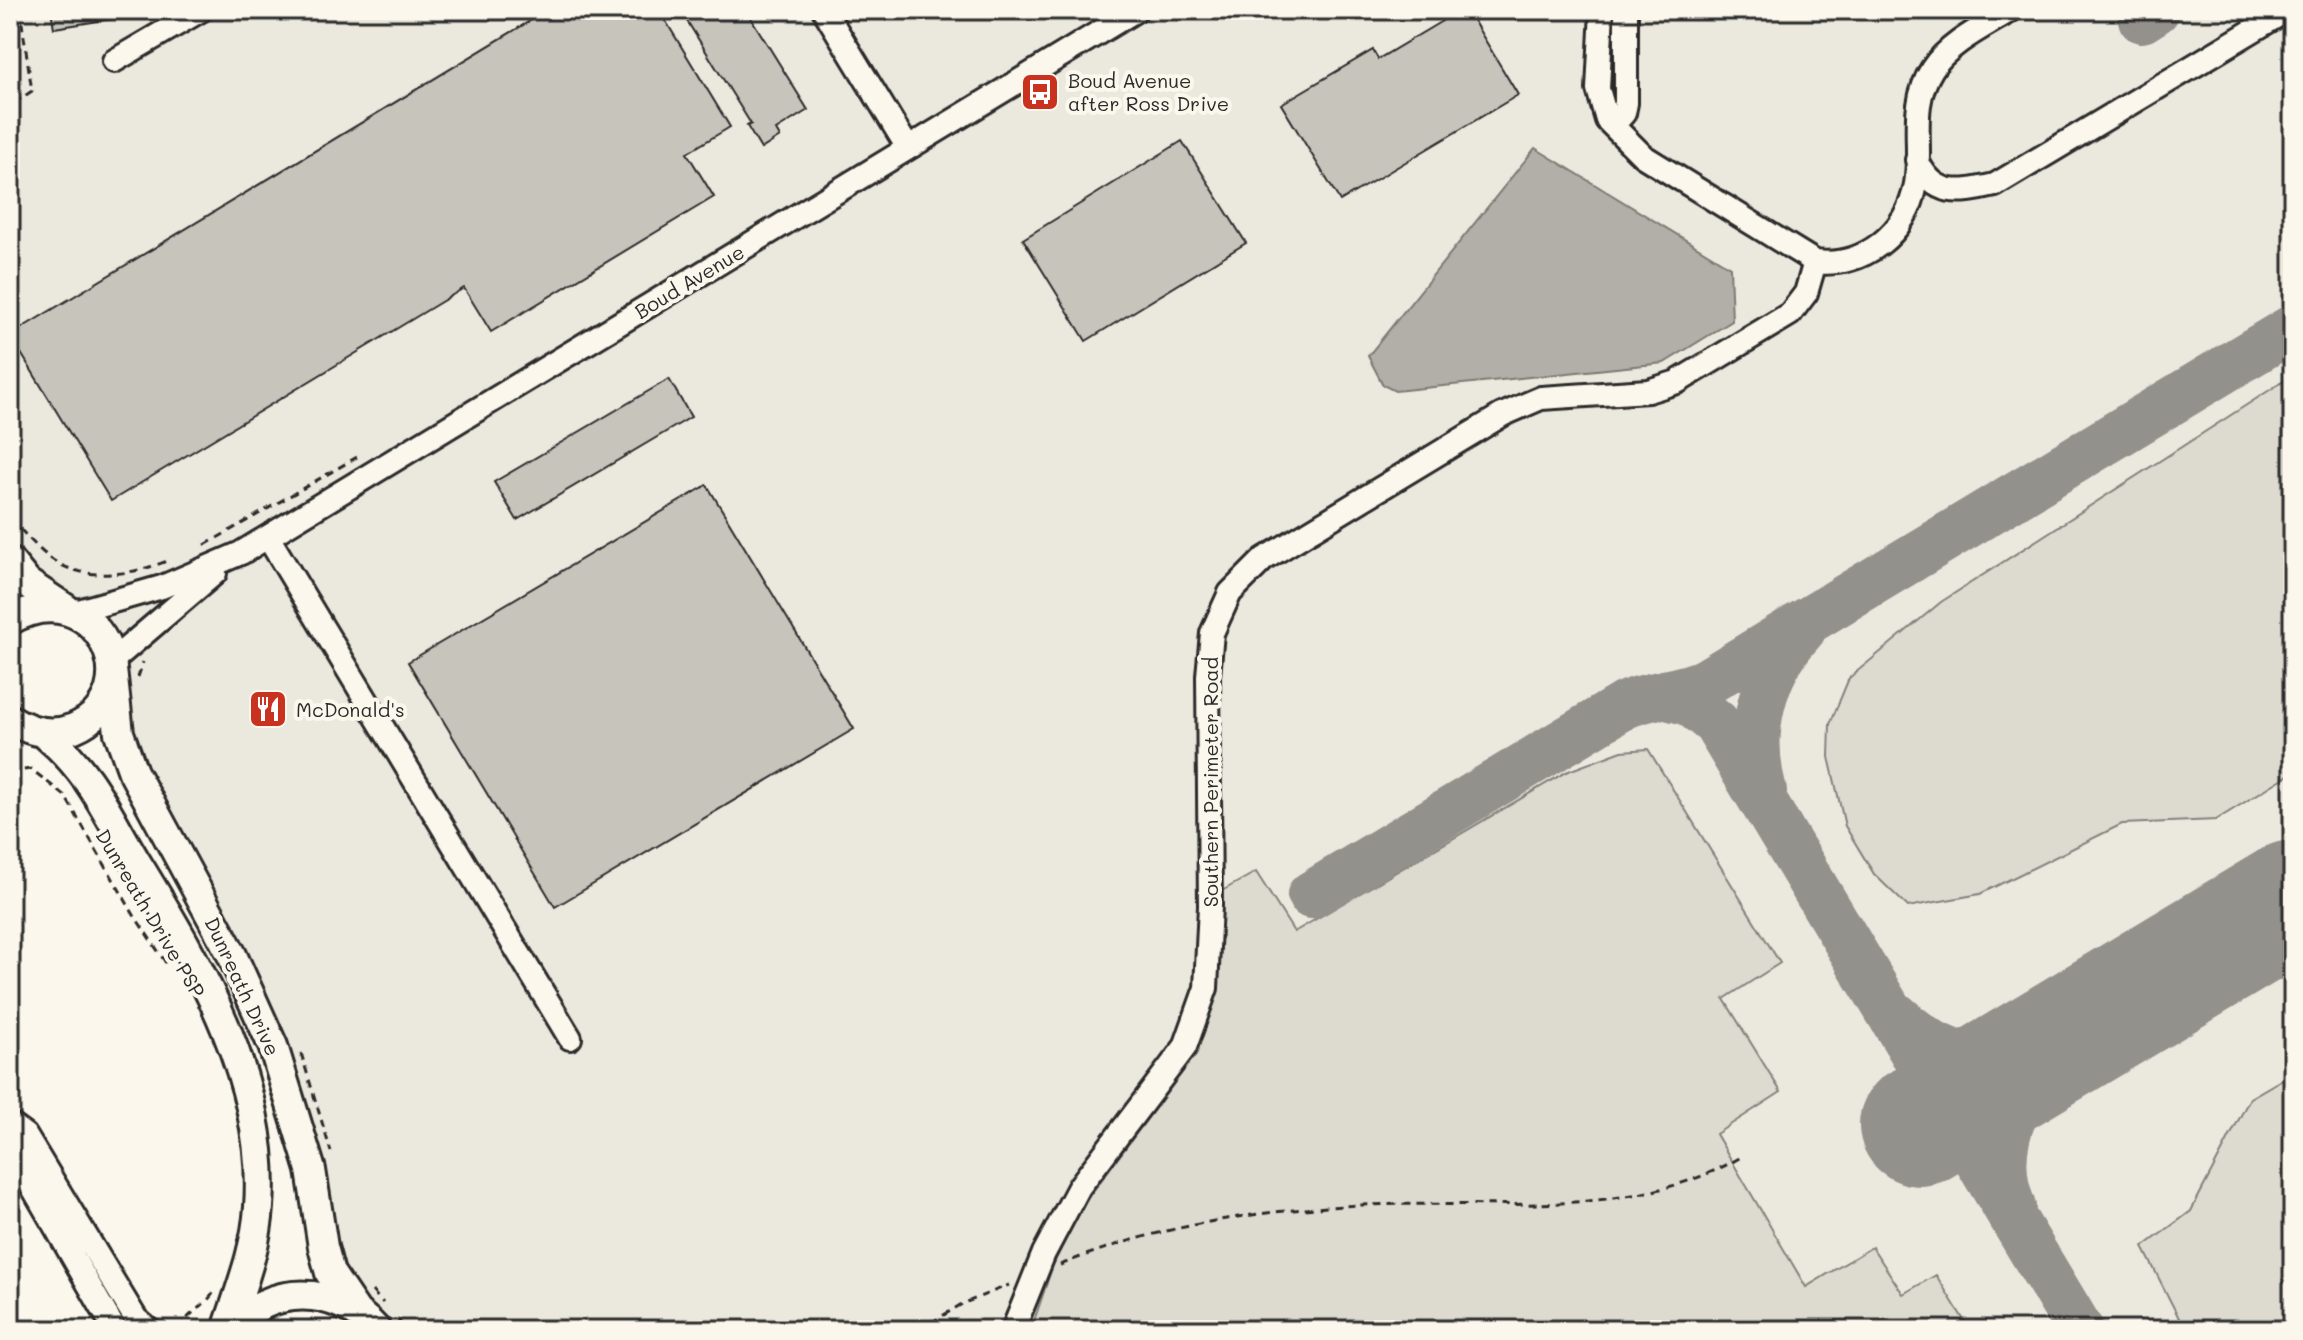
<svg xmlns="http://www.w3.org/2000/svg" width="2303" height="1340" font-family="Mali,sans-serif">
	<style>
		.built { fill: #ebe8de }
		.green { fill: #dddad0; stroke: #84827e; stroke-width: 2 }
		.water { fill: #b1afa7; stroke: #7b7a75; stroke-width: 2 }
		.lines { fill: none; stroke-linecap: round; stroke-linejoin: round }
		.taxiway { stroke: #93918c; stroke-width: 48 }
		.runway { stroke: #93918c; stroke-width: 122 }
		.building { fill: #c7c4bc; stroke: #2b2b2b; stroke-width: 2 }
		.minor-casing { stroke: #2b2b2b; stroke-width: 28 }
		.major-casing { stroke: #2b2b2b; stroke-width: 34 }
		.path { stroke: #2b2b2b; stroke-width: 3; stroke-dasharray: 8 6; stroke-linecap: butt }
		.minor { stroke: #fbf7ec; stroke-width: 22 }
		.major { stroke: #fbf7ec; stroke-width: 28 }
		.labels { text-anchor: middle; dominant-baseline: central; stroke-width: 8; stroke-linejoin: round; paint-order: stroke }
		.poi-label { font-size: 20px; fill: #2b2b2b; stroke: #fbf7ec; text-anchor: start }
		.street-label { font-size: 20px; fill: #2b2b2b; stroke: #fbf7ec }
	</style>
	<rect width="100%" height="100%" fill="#fbf7ec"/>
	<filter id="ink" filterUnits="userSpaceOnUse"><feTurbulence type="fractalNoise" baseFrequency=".0125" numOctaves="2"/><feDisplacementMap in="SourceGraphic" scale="16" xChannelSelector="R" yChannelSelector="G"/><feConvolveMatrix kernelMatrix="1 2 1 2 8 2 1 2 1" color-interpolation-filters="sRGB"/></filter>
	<g filter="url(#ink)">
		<path class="built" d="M10,10H2293V1330H376L355,1310L291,1095L132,771L112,662L10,563Z"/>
		<path class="green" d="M2293,375V772L2216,820L2122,824L1980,894L1908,907L1874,874L1845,826L1829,757L1830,724L1849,678L1941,602Z
			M1648,749L1780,963L1724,999L1781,1092L1716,1134L1806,1287L1872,1247L1903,1294L1936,1275L1970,1330H1031L1053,1265L1085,1202L1192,1059L1215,992L1220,892L1256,872L1294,932L1566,772L1622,751Z
			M2293,1073V1330H2185L2143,1247L2191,1211L2250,1098Z"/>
		<path class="water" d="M1535,148L1730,267L1732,321L1664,363L1395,391L1383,385L1368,356Z"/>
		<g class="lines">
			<path class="taxiway" d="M2142,19L2156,10
				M1663,695L1690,702L1716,723L2080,1330
				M1763,791C1747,732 1761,674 1802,630
				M1311,895L1625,705C1652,693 1681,694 1708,681L2293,328
				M1897,1017C1954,1070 2000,1067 2067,1037
				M2012,1207C1985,1139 2025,1085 2068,1036"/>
			<path class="runway" d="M1920,1125L2293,901"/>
		</g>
		<path class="building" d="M51,10H169L54,28Z
			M548,10H659L730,127L687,153L714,197L491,332L464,288L111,501L10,335Z
			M694,10H746L808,110L776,130L780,137L761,149L747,126L751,124L684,16Z
			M1435,10H1467L1518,95L1340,201L1281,104L1373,50L1378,59L1442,21Z
			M1182,141L1246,243L1086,341L1023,239Z
			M669,379L691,417L517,520L494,482Z
			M707,485L854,729L555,907L408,662Z"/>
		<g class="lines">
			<g class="minor-casing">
				<path id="minor" d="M824,10L908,148
					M1602,10L1598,89L1607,120L1643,156L1815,262C1863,268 1907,234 1916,184C1923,144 1908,107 1932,69C1949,43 1985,26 2011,10
					M114,61L201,10
					M1614,124L1624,113L1626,103V10
					M1917,160C1934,198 1959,193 1995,185L2287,10
					M268,537L570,1038
					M75,612L162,587L241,553L1136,10
					M112,661L215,573
					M10,1124L25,1135L136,1319L149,1330
					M10,1148L115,1330
					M1013,1330L1044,1253L1079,1187L1185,1047L1206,988L1210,906L1208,676L1212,633L1230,593L1264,559L1502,415L1541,398L1648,391L1677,382L1790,314L1806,293L1815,262"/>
			</g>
			<g class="major-casing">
				<path id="major" d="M10,562L27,583L66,609
					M10,620C96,570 154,693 74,728C51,737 30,732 10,719
					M112,669L119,733L133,772L232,955L273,1046L311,1170L323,1247L330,1273L355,1310
					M44,733C94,775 108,817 141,870C203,971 268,1085 259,1207C256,1251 240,1289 227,1330
					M230,1330C269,1284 336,1284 376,1330"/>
			</g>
			<path class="path" d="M14,103L32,91L20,10
				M10,519C22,530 33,544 45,554C79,584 130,576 169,560
				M205,545L357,457
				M138,677L143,662
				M10,772L31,769L65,796L134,915L166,963
				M301,1053L331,1152
				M1060,1265C1151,1228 1246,1212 1343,1206C1471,1198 1627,1224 1741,1157
				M372,1291L383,1303
				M398,1320L406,1330
				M180,1330C185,1314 205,1307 214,1292
				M919,1330L962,1304L1009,1285"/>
			<use href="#minor" class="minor"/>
			<use href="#major" class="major"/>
		</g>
	</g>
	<defs>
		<g id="bus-square" transform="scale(2)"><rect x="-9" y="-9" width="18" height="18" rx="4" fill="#c8321e" stroke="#fbf7ec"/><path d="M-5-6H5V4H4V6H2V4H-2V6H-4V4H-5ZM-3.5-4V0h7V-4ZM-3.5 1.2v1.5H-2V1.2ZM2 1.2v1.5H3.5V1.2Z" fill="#fff"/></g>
		<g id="restaurant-square" transform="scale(2)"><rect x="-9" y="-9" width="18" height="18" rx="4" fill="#c8321e" stroke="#fbf7ec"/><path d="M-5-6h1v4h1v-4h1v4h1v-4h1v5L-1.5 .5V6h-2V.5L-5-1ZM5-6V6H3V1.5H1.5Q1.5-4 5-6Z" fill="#fff"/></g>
	</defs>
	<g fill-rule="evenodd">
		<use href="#bus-square" x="1040" y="92"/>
		<use href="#restaurant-square" x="268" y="709"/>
	</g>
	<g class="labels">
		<g class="poi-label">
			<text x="1068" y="80">Boud Avenue<tspan x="1068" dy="23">after Ross Drive</tspan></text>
			<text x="296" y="709">McDonald's</text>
		</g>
		<g class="street-label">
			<text transform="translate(689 281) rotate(-31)">Boud Avenue</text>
			<text transform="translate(1210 782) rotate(-90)">Southern Perimeter Road</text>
			<text transform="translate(151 913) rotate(59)">Dunreath Drive PSP</text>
			<text transform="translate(243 986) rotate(65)">Dunreath Drive</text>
		</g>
	</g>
	<rect width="2303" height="1340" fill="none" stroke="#fbf7ec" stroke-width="40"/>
	<rect x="20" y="20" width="2263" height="1300" fill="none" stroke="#2b2b2b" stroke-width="3" filter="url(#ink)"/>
</svg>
